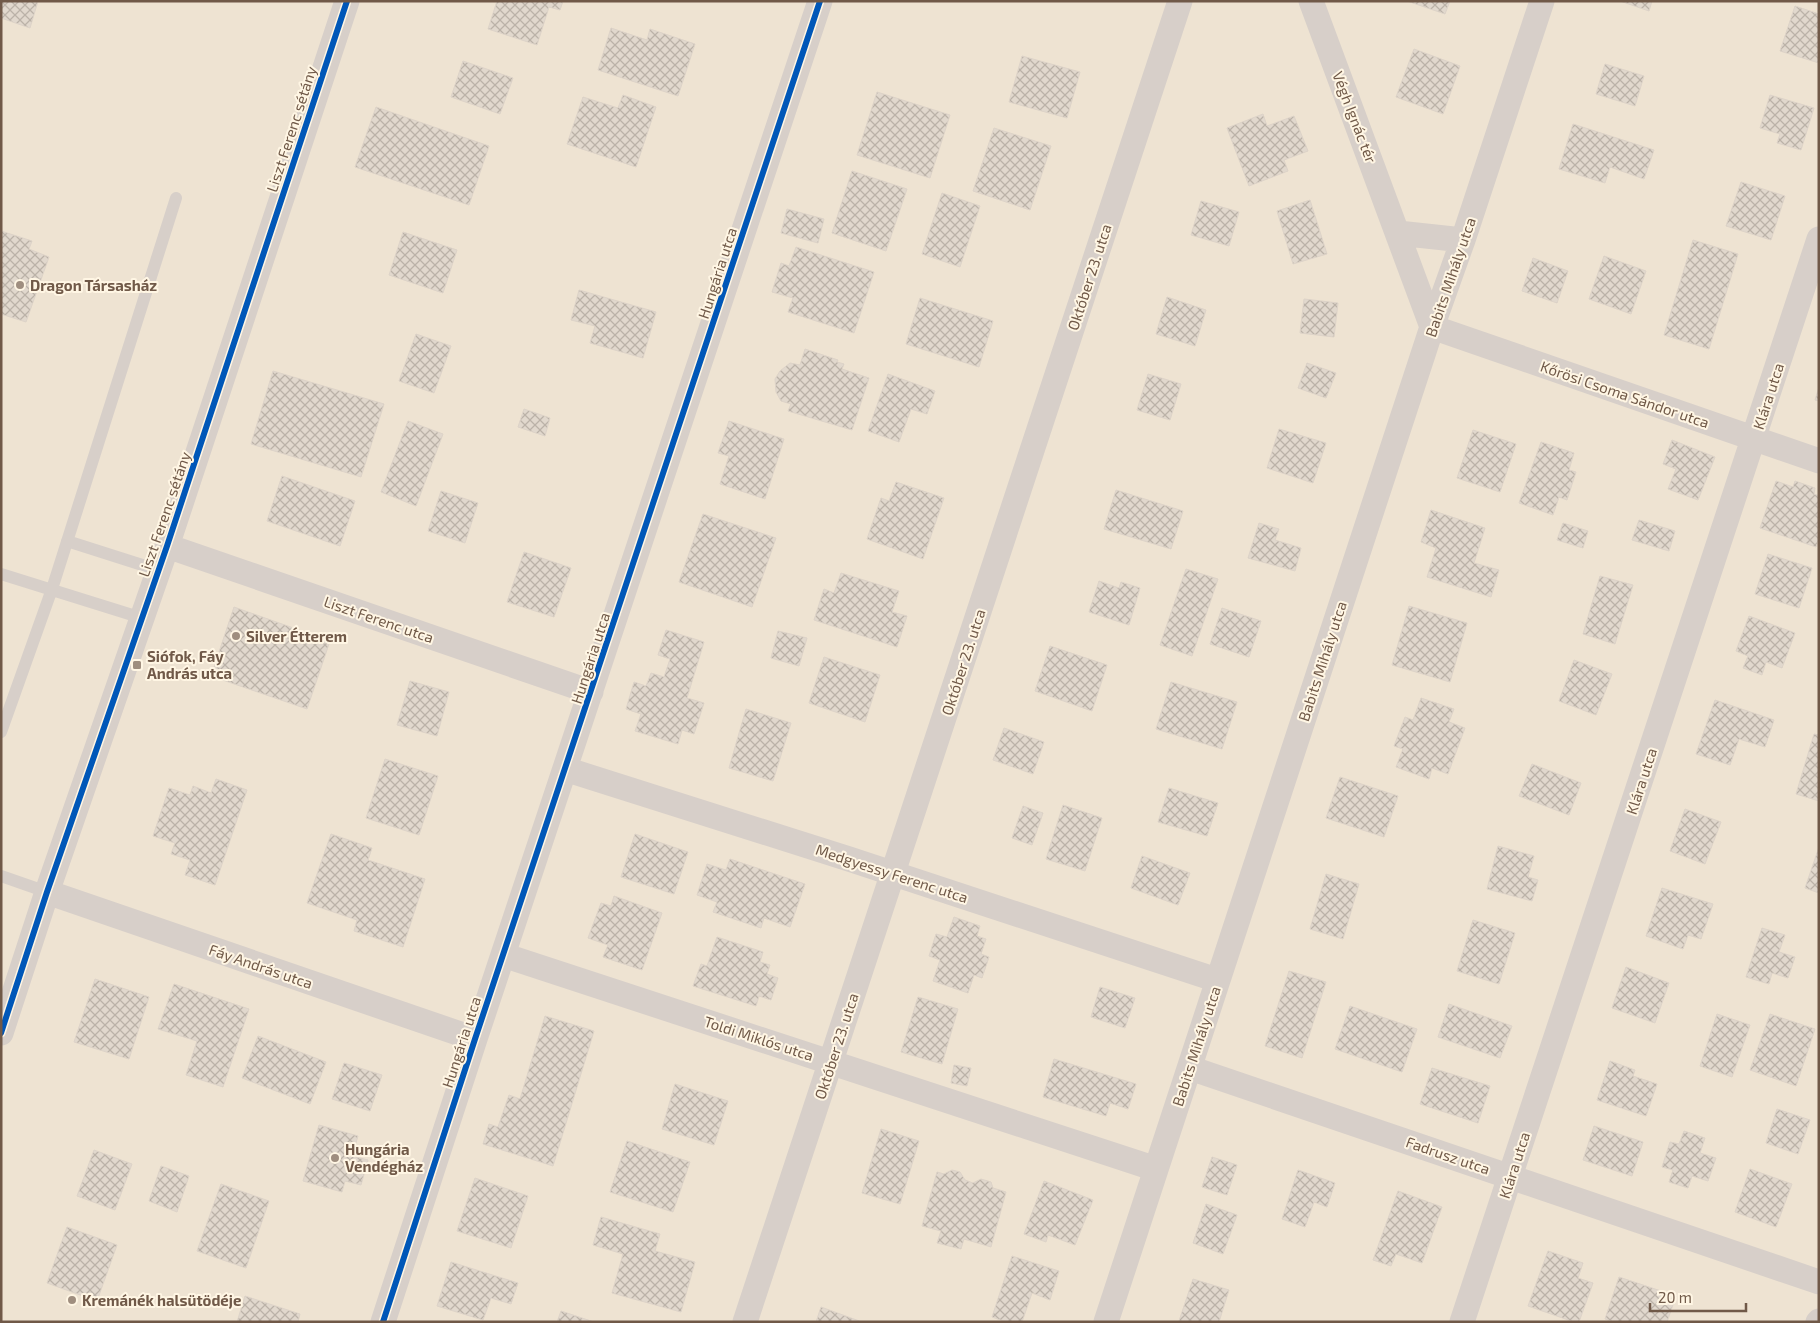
<svg xmlns="http://www.w3.org/2000/svg" width="1820" height="1323" font-family="'Exo 2',sans-serif">
	<style>
		.residential { fill: #eee3d2 }
		.building { fill: url(#building-cross-hatch); stroke: #ddd3c8 }
		.lines { fill: none; stroke-linecap: round; stroke-linejoin: round }
		.service { stroke: #d7cfc9; stroke-width: 12 }
		.minor { stroke: #d7cfc9; stroke-width: 25 }
		.cycleway-casing { stroke: #fff6e4; stroke-width: 9 }
		.cycleway { stroke: #0057b8; stroke-width: 6 }
		.poi-dot { fill: #9f8e7f; stroke: #fff6e4; stroke-width: 2 }
		.labels { text-anchor: middle; dominant-baseline: central; stroke-width: 4; stroke-linejoin: round; paint-order: stroke }
		.street-label { font-size: 15px; fill: #705948; stroke: #fff6e4 }
		.poi-label { font-size: 15px; font-weight: bold; fill: #705948; stroke: #fff6e4; text-anchor: start }
	</style>
	<defs>
		<pattern id="building-cross-hatch" width="8" height="8" patternUnits="userSpaceOnUse" patternTransform="scale(1.25)"><rect width="8" height="8" fill="#e1d8cd"/><path d="M0 0l8 8M0 8l8-8" fill="none" stroke="#bbb2a8"/></pattern>
	</defs>
	<rect width="100%" height="100%" fill="#f5f0e5"/>
	<path class="residential" d="M1,1H1819V1322H1Z"/>
	<path class="building" d="M1,1H38L30,28L1,18Z
		M497,1H563L560,10L549,7L537,45L488,29Z
		M1407,1H1450L1445,14Z
		M1620,1H1652L1649,11Z
		M1795,6L1819,14V63L1780,51Z
		M611,28L647,40L650,29L695,44L678,96L598,70Z
		M1414,49L1460,66L1443,114L1396,97Z
		M1022,56L1080,72L1067,118L1009,102Z
		M463,61L513,78L500,114L451,97Z
		M1605,64L1644,76L1635,106L1596,94Z
		M877,92L950,115L930,178L857,155Z
		M623,95L656,107L636,167L567,144L583,97L618,108Z
		M1770,95L1814,108L1801,150L1777,143L1780,134L1760,128Z
		M376,107L489,146L469,205L355,167Z
		M1263,114L1267,126L1294,116L1308,151L1284,160L1288,171L1249,186L1227,128Z
		M1573,124L1654,150L1644,179L1610,167L1605,183L1559,169Z
		M994,128L1051,146L1030,210L973,191Z
		M852,171L907,189L886,251L832,233Z
		M1741,182L1785,196L1771,240L1726,226Z
		M942,193L980,206L960,267L922,254Z
		M1310,200L1327,254L1293,264L1277,211Z
		M1201,201L1239,212L1229,246L1191,235Z
		M787,209L824,219L818,243L781,233Z
		M1,231L32,241L29,249L49,257L26,322L1,314Z
		M403,232L457,250L443,293L389,275Z
		M1693,240L1738,254L1709,349L1664,335Z
		M796,247L874,272L854,333L788,312L793,298L772,292L781,263L789,266Z
		M1604,256L1646,271L1631,314L1589,299Z
		M1533,258L1568,271L1557,303L1522,291Z
		M579,290L656,312L643,358L590,343L595,326L571,320Z
		M1167,297L1206,310L1195,346L1156,334Z
		M920,298L993,321L979,367L906,344Z
		M1304,299L1338,303L1334,337L1300,333Z
		M416,334L451,346L434,393L399,381Z
		M805,349L838,360L837,362L844,364L842,369L869,378L852,430L788,411L791,404L781,401L776,392L775,379L780,371L790,363L800,365Z
		M1307,363L1336,373L1326,398L1298,388Z
		M273,371L384,404L361,477L251,444Z
		M888,374L935,391L927,414L911,409L899,442L868,431Z
		M1148,374L1181,384L1170,420L1137,410Z
		M1819,387V401L1815,400Z
		M524,409L550,418L545,436L518,427Z
		M408,421L443,434L416,506L381,492Z
		M729,421L784,439L765,499L720,484L729,456L718,453Z
		M1279,429L1326,443L1313,483L1267,468Z
		M1473,430L1516,444L1500,492L1457,478Z
		M1672,440L1715,457L1698,500L1668,489L1676,469L1663,464Z
		M1541,442L1574,453L1569,470L1576,472L1567,500L1559,497L1553,515L1519,503Z
		M282,476L355,501L340,546L267,521Z
		M1776,481L1793,487L1795,481L1815,488L1814,494L1819,496V539L1816,547L1760,528Z
		M896,482L944,498L923,559L867,539L881,498L889,501Z
		M1116,490L1183,511L1171,549L1104,529Z
		M441,491L478,503L465,543L428,531Z
		M1431,510L1485,528L1474,563L1499,570L1491,597L1427,577L1436,548L1421,542Z
		M703,514L776,538L752,607L679,582Z
		M1639,520L1675,531L1669,551L1632,540Z
		M1259,523L1279,529L1275,540L1301,548L1295,571L1248,558Z
		M1563,523L1588,531L1583,548L1557,540Z
		M524,552L571,568L554,617L507,602Z
		M1768,554L1812,568L1799,608L1755,594Z
		M1186,569L1218,579L1192,656L1160,645Z
		M841,573L899,591L892,612L907,616L897,647L814,620L824,589L834,593Z
		M1600,576L1633,585L1615,644L1583,634Z
		M1099,581L1119,588L1121,582L1140,588L1129,625L1089,612Z
		M1409,606L1467,623L1450,682L1392,665Z
		M234,607L330,641L307,709L211,676Z
		M1222,608L1261,621L1249,657L1210,644Z
		M1749,616L1795,633L1782,668L1766,662L1762,675L1743,668L1748,656L1736,651Z
		M666,630L704,642L687,698L704,703L694,734L682,730L678,744L635,731L641,714L626,709L634,682L646,686L651,673L664,677L670,659L658,655Z
		M778,631L807,638L799,666L771,658Z
		M1050,646L1107,665L1092,711L1035,691Z
		M824,657L880,675L865,722L809,703Z
		M1574,660L1612,674L1596,715L1559,701Z
		M410,681L449,692L437,736L397,725Z
		M1171,682L1237,702L1222,749L1156,729Z
		M1421,698L1454,709L1449,722L1465,728L1448,774L1432,768L1429,779L1396,767L1403,749L1394,746L1405,717L1413,720Z
		M1715,700L1774,720L1765,747L1739,739L1730,765L1696,754Z
		M746,709L791,723L773,781L729,768Z
		M1004,728L1044,742L1033,774L993,760Z
		M1814,734L1819,735V801L1796,794Z
		M385,759L438,776L419,835L366,818Z
		M1532,764L1581,783L1569,815L1519,796Z
		M1340,777L1398,796L1384,837L1326,818Z
		M216,779L247,790L215,885L185,875L190,860L171,854L175,843L153,836L169,788L190,795L193,786L211,793Z
		M1169,788L1218,803L1207,836L1158,822Z
		M1063,805L1102,818L1085,871L1046,859Z
		M1023,806L1043,813L1032,845L1012,838Z
		M1685,809L1721,822L1705,864L1670,851Z
		M331,834L372,848L368,860L425,879L403,947L354,931L357,920L307,903Z
		M635,834L688,852L674,894L621,877Z
		M1498,846L1534,856L1528,877L1538,880L1532,901L1487,889Z
		M1819,847V893L1805,888Z
		M1142,856L1190,873L1178,905L1131,888Z
		M730,859L805,884L790,927L764,918L761,928L713,912L717,902L697,895L707,864L726,870Z
		M1326,874L1359,884L1343,939L1310,929Z
		M1662,888L1713,904L1701,939L1688,935L1683,949L1646,936Z
		M614,896L662,913L642,970L603,957L608,945L588,938L601,903L611,906Z
		M954,917L980,926L977,936L986,939L981,954L989,957L982,978L974,975L968,993L933,981L940,960L929,956L936,934L947,937Z
		M1473,920L1515,933L1499,984L1457,971Z
		M1762,928L1785,935L1779,952L1795,957L1788,978L1772,973L1769,984L1746,977Z
		M717,937L763,952L760,962L770,965L767,974L778,978L771,1000L759,996L756,1006L693,986L701,964L707,966Z
		M1626,967L1669,983L1655,1023L1612,1008Z
		M1289,971L1326,982L1302,1058L1265,1046Z
		M95,979L149,997L129,1059L74,1042Z
		M174,984L249,1009L223,1087L186,1075L197,1041L158,1029Z
		M1100,987L1135,998L1125,1028L1091,1017Z
		M918,997L958,1009L942,1064L901,1052Z
		M1449,1004L1512,1026L1500,1058L1438,1037Z
		M1350,1006L1417,1029L1402,1072L1335,1049Z
		M1717,1014L1750,1025L1732,1077L1700,1066Z
		M1770,1014L1815,1029L1796,1086L1750,1070Z
		M545,1016L594,1031L553,1166L483,1144L489,1124L498,1127L509,1095L520,1099Z
		M258,1036L326,1062L310,1104L242,1078Z
		M1054,1059L1136,1084L1128,1109L1110,1103L1106,1116L1043,1097Z
		M1610,1061L1635,1070L1633,1076L1657,1084L1646,1116L1597,1100Z
		M344,1063L382,1075L370,1111L332,1099Z
		M954,1065L971,1068L967,1086L951,1083Z
		M1432,1068L1490,1086L1478,1123L1420,1104Z
		M675,1084L728,1101L714,1145L662,1129Z
		M1777,1109L1810,1120L1798,1154L1766,1143Z
		M319,1125L358,1136L352,1156L368,1160L361,1185L345,1181L342,1192L303,1181Z
		M1594,1126L1643,1142L1632,1176L1583,1160Z
		M881,1129L919,1141L900,1204L862,1193Z
		M1684,1131L1705,1138L1700,1153L1716,1158L1708,1181L1692,1176L1688,1188L1669,1182L1673,1170L1662,1167L1670,1142L1679,1144Z
		M627,1141L690,1162L673,1212L610,1192Z
		M94,1150L132,1164L115,1210L77,1196Z
		M1212,1157L1237,1165L1227,1195L1202,1187Z
		M161,1166L189,1176L177,1212L149,1201Z
		M1750,1169L1792,1184L1776,1227L1735,1212Z
		M952,1170L960,1172L965,1180L973,1183L981,1179L991,1182L993,1188L1006,1192L991,1247L964,1239L961,1249L937,1243L941,1231L922,1226L937,1172L944,1174Z
		M1298,1170L1335,1183L1327,1207L1314,1202L1305,1227L1282,1219Z
		M475,1178L528,1196L511,1248L457,1231Z
		M1044,1181L1093,1200L1075,1245L1048,1235L1046,1242L1024,1234Z
		M221,1184L269,1201L246,1268L197,1251Z
		M1398,1191L1442,1207L1422,1263L1396,1254L1391,1266L1373,1260Z
		M1206,1204L1237,1215L1223,1254L1193,1243Z
		M601,1217L660,1234L655,1251L695,1262L681,1312L612,1293L623,1254L593,1245Z
		M67,1227L117,1245L97,1301L47,1283Z
		M1548,1251L1583,1263L1578,1278L1593,1283L1579,1322H1574L1528,1306Z
		M1012,1256L1059,1271L1050,1300L1032,1293L1022,1322H1006L992,1317Z
		M451,1262L518,1283L511,1304L491,1298L483,1320L437,1306Z
		M1619,1277L1676,1296L1667,1322H1614L1605,1319Z
		M1193,1279L1229,1290L1219,1322L1179,1321Z
		M245,1296L300,1314L298,1322H237Z
		M821,1307L862,1322H816Z
		M561,1311L594,1322H557Z"/>
	<g class="lines">
		<path class="service" d="M67,541L158,570
			M1,574L142,618
			M1,732L52,589L176,198
			M1,876L47,892"/>
		<path class="minor" d="M1311,1L1432,327L1819,461
			M1398,233L1463,240
			M167,546L591,692
			M565,769L849,859L1217,980
			M47,892L475,1039
			M503,955L1156,1169
			M1,1033L47,892L167,546L347,1
			M1190,1068L1819,1282
			M383,1322L475,1039L820,1
			M745,1322L1180,1
			M1106,1322L1432,327L1463,240L1542,1
			M1462,1322L1819,239
			M1818,1322L1819,1321"/>
		<g class="cycleway-casing">
			<path id="cycleway" d="M1,1033L47,892L167,546L347,1
				M383,1322L475,1039L820,1"/>
		</g>
		<use href="#cycleway" class="cycleway"/>
	</g>
	<g class="poi-dot">
		<circle cx="20" cy="285" r="5"/>
		<circle cx="236" cy="636" r="5"/>
		<rect x="132" y="660" width="10" height="10" rx="2.5"/>
		<circle cx="335" cy="1158" r="5"/>
		<circle cx="72" cy="1300" r="5"/>
	</g>
	<g class="labels">
		<g class="street-label">
			<text transform="translate(1355 117) rotate(69)">Végh Ignác tér</text>
			<text transform="translate(291 129) rotate(-72)">Liszt Ferenc sétány</text>
			<text transform="translate(717 273) rotate(-72)">Hungária utca</text>
			<text transform="translate(1089 277) rotate(-72)">Október 23. utca</text>
			<text transform="translate(1450 277) rotate(-71)">Babits Mihály utca</text>
			<text transform="translate(1625 394) rotate(19)">Kőrösi Csoma Sándor utca</text>
			<text transform="translate(1768 396) rotate(-72)">Klára utca</text>
			<text transform="translate(164 514) rotate(-71)">Liszt Ferenc sétány</text>
			<text transform="translate(379 619) rotate(19)">Liszt Ferenc utca</text>
			<text transform="translate(590 658) rotate(-72)">Hungária utca</text>
			<text transform="translate(1322 661) rotate(-72)">Babits Mihály utca</text>
			<text transform="translate(963 662) rotate(-72)">Október 23. utca</text>
			<text transform="translate(1641 781) rotate(-72)">Klára utca</text>
			<text transform="translate(892 873) rotate(18)">Medgyessy Ferenc utca</text>
			<text transform="translate(261 966) rotate(19)">Fáy András utca</text>
			<text transform="translate(759 1038) rotate(18)">Toldi Miklós utca</text>
			<text transform="translate(461 1042) rotate(-72)">Hungária utca</text>
			<text transform="translate(836 1046) rotate(-72)">Október 23. utca</text>
			<text transform="translate(1196 1046) rotate(-72)">Babits Mihály utca</text>
			<text transform="translate(1448 1155) rotate(19)">Fadrusz utca</text>
			<text transform="translate(1514 1165) rotate(-72)">Klára utca</text>
		</g>
		<g class="poi-label">
			<text x="30" y="285">Dragon Társasház</text>
			<text x="246" y="636">Silver Étterem</text>
			<text x="147" y="656">Siófok, Fáy<tspan x="147" dy="17">András utca</tspan></text>
			<text x="345" y="1149">Hungária<tspan x="345" dy="17">Vendégház</tspan></text>
			<text x="82" y="1300">Kremánék halsütödéje</text>
		</g>
	</g>
	<rect width="1820" height="1323" fill="none" stroke="#705948" stroke-width="5"/>
	<path d="M1650 1303v8h96v-8" fill="none" stroke="#705948" stroke-width="2.5"/>
	<text x="1658" y="1303" font-size="15" fill="#705948" stroke="#fff6e4" stroke-width="4" paint-order="stroke">20 m</text>
</svg>
